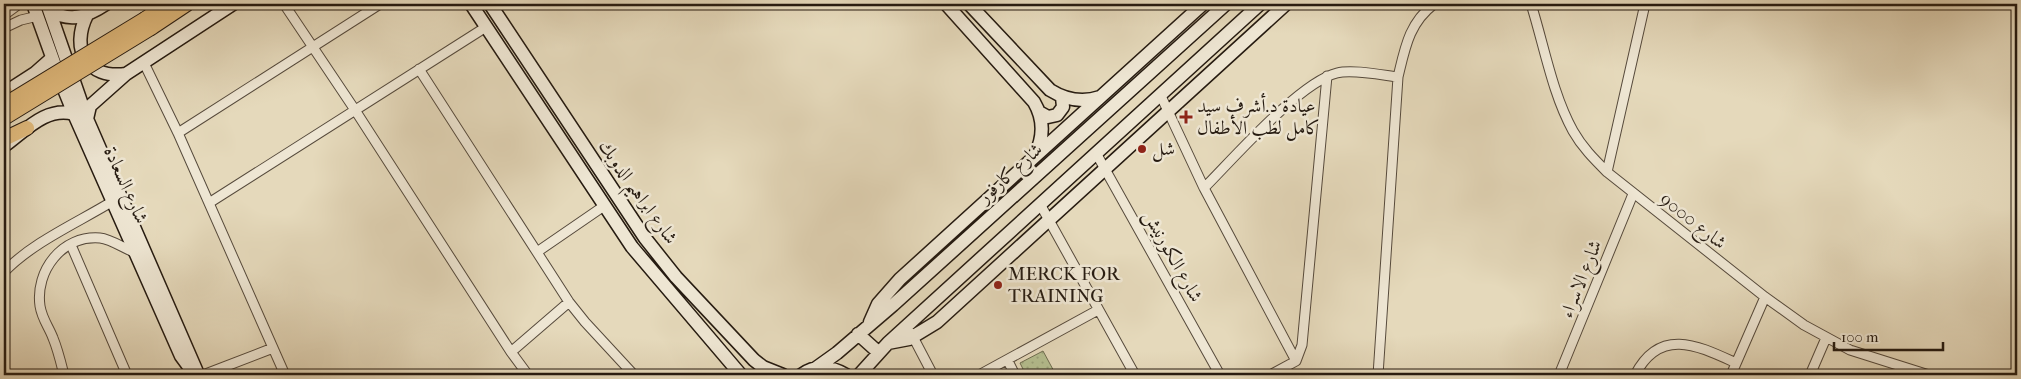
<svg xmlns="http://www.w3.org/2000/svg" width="2021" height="379" font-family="'IM FELL French Canon',Amiri,serif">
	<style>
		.grass { fill: url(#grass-dots); stroke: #6e6d50 }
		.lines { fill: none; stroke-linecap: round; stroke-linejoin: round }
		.street-casing { stroke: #564a3c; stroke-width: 11 }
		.secondary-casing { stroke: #261b11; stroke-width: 15 }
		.primary-casing { stroke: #261b11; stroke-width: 16 }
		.street { stroke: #eee6d3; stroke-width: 9 }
		.secondary { stroke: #eee6d3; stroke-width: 12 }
		.primary { stroke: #e2bc7e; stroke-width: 14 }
		.primary-bridge-casing { stroke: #261b11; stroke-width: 16; stroke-linecap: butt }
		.primary-bridge { stroke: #e2bc7e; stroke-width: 14 }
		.poi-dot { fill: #8f2418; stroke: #eee6d3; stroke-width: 2 }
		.labels { text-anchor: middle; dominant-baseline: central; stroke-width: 5; stroke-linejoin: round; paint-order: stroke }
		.poi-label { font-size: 19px; fill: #261b11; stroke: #eee6d3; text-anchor: start }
		.street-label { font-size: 19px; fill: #261b11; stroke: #eee6d3 }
	</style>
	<defs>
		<pattern id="grass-dots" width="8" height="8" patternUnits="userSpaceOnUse" patternTransform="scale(1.25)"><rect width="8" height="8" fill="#b5bf90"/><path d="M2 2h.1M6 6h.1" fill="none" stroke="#9ca47b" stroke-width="1.8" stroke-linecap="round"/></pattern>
	</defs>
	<rect width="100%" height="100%" fill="#e5d9bb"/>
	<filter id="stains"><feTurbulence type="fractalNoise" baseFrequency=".004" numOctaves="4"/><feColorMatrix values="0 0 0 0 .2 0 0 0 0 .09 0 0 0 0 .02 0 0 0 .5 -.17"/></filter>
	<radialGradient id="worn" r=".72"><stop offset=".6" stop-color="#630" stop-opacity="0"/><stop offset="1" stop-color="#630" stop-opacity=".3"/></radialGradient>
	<path class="grass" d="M1043,351L1056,375H1026L1020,363Z"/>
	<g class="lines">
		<g class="street-casing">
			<path id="street" d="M284,4L355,110L511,352L528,375
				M1531,4C1544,45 1552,93 1573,131C1582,147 1594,159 1607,172L1765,297L1804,325L1850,350L1929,375
				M4,15L19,4
				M4,28L21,20L38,16
				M144,63L178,133L285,375
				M419,69L569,302L585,322L634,375
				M1160,94L1204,188L1296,361
				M178,133L380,4
				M1096,153L1220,375
				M1607,172L1645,4
				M1204,188C1234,158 1300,82 1337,73C1352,69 1382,75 1398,77
				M209,203L486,27
				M1040,204L1135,375
				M71,245L127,375
				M537,252L604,206
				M4,272C33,242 77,223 113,201
				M911,333L933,375
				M511,352L569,302
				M1008,361L1015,375
				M64,375C61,363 58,350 53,338C49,327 42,319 40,306C35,271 62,235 100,238C111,239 125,249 136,253
				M203,375L273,348
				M979,375L1098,310
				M1270,375L1296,361L1302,345L1327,76
				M1378,375L1398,77C1405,48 1409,23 1434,4
				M1559,375L1633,194
				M1635,375C1660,326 1699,346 1736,363
				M1731,375L1765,297
				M1810,375L1826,338"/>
		</g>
		<g class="secondary-casing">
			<path id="secondary" d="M33,4L61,82L74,114L181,356L195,375
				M47,4L87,119L197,372
				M471,4L632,247L741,375
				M490,4L645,238L676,277L754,360L763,367L783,375
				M946,4L1034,102C1044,119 1044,137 1035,155
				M969,4L1050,90C1066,100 1082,103 1100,97
				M49,10C70,23 86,17 106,4
				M87,15C70,49 87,79 126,74
				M4,93L35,73L52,58
				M1039,112L1048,117L1057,115L1063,107L1062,97
				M87,119L90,106L126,74L233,4
				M4,146C25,131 46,106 74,114
				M870,322L878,304L900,279L1203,4
				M858,334L878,352
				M888,343L909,339L937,322L1286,4
				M816,368L837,353L893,305L1226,4
				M801,375C816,364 831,366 846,375
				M859,375L888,343L1260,4"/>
		</g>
		<g class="primary-casing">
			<path id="primary" d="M145,19L167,4
				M151,28L187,4
				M4,93L5,92
				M4,139L27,128"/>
		</g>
		<use href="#street" class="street"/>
		<use href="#secondary" class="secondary"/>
		<use href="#primary" class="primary"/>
		<g class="primary-bridge-casing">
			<path id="primary-bridge" d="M4,105L145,19
				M4,118L151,28"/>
		</g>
		<use href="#primary-bridge" class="primary-bridge"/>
	</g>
	<g class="poi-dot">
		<path d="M1183.5 109.5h5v5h5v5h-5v5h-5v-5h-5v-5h5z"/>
		<circle cx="1142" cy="149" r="5"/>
		<circle cx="998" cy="285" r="5"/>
	</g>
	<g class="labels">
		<g class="poi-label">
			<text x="1197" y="106">عيادة د.أشرف سيد<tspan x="1197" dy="22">كامل لطب الأطفال</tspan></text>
			<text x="1152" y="149">شل</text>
			<text x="1008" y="274">MERCK FOR<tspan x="1008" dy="22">TRAINING</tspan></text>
		</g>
		<g class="street-label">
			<text transform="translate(1010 173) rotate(-42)">شارع كارفور</text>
			<text transform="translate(126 185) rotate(66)">شارع السعادة</text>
			<text transform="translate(638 192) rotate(55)">شارع ابراهيم الدوبك</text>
			<text transform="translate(1693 221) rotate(38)">شارع 9000</text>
			<text transform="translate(1173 256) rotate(61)">شارع الكورنيش</text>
			<text transform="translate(1581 279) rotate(-68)">شارع الاسراء</text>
		</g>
	</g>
	<rect width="2021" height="379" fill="none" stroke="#e5d9bb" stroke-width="20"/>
	<rect x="5" y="5" width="2011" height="369" fill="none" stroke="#261b11" stroke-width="2.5"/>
	<rect x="10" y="10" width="2001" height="359" fill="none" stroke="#261b11"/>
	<path d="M1834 342v8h109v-8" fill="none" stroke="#261b11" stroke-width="2.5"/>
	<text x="1841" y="342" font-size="15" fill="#261b11" stroke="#eee6d3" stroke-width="4" paint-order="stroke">100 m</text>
	<rect width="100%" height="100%" filter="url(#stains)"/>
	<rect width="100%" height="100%" fill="url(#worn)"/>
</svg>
